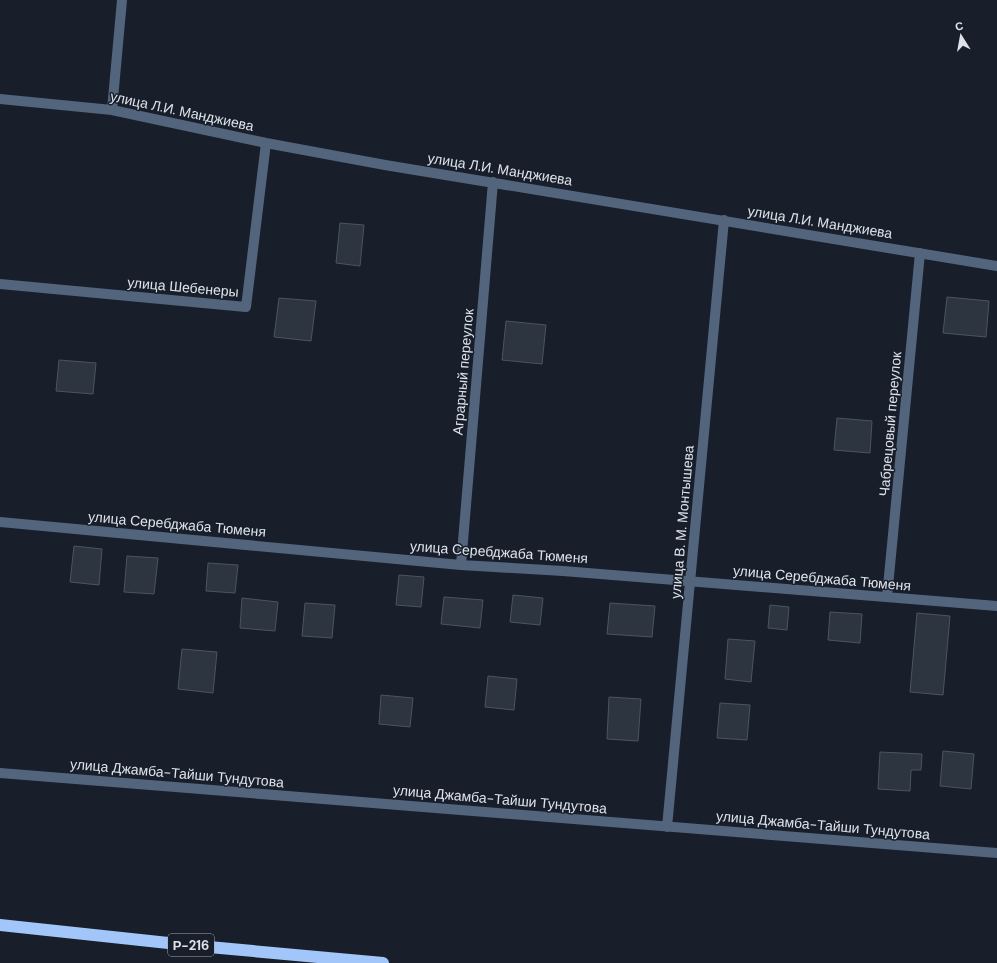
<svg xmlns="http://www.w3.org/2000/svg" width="997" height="963" font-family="'DM Sans',sans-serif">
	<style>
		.building { fill: #2d3540; stroke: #4b5460 }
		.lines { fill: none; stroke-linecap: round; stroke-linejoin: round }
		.minor { stroke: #53657d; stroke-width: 10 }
		.highway { stroke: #a2c6f9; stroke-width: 12 }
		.labels { text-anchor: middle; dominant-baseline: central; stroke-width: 3; stroke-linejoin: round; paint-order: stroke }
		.shield { fill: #181f2a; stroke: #a3a8b1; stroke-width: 1 }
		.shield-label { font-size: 13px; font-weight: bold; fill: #dee3eb }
		.street-label { font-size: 14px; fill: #dee3eb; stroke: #181f2a }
	</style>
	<rect width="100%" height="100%" fill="#181f2a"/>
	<path class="building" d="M340,223L364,225L360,266L336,263Z
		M947,297L989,301L986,337L943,333Z
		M279,298L316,301L311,341L274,337Z
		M506,321L546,325L542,364L502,360Z
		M59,360L96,363L93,394L56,391Z
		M837,418L872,421L870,453L834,450Z
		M74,546L102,549L99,585L70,582Z
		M127,556L158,558L154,594L124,592Z
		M208,563L238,565L235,593L206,591Z
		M399,575L424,577L421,607L396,605Z
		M513,595L543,598L540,625L510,622Z
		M444,597L483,600L480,628L441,624Z
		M242,598L278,602L275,631L240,628Z
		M305,603L335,605L332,638L302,636Z
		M610,603L655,606L652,637L607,634Z
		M770,605L789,607L787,630L768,628Z
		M830,612L862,614L860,643L828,640Z
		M917,613L950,616L943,695L910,692Z
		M728,639L755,641L751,682L725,679Z
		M182,649L217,652L213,693L178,689Z
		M488,676L517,679L514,710L485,707Z
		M381,695L413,698L410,727L379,724Z
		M609,697L641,699L638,741L607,739Z
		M720,703L750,705L747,740L717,738Z
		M943,751L974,754L971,789L940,786Z
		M880,752L922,754L921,770H911L910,791L878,789Z"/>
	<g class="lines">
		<path class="minor" d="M0,99L112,110L266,143L385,165L997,266
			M112,110L122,0
			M0,284L246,307L266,143
			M0,522L461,565L563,571L997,606
			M461,565L493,182
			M887,597L920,253
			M0,773L997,853
			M667,827L724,220"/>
		<path class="highway" d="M0,925L187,945L383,963"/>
	</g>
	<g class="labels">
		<rect class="shield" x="168" y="934" width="46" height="22" rx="3"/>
		<g class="shield-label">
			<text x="191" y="945">Р-216</text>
		</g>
		<g class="street-label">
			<text transform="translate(182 111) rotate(12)">улица Л.И. Манджиева</text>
			<text transform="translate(500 169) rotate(9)">улица Л.И. Манджиева</text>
			<text transform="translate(820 222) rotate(9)">улица Л.И. Манджиева</text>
			<text transform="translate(183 287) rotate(5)">улица Шебенеры</text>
			<text transform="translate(463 372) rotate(-85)">Аграрный переулок</text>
			<text transform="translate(890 424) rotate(-85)">Чабрецовый переулок</text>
			<text transform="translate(682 522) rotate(-85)">улица В. М. Монтышева</text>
			<text transform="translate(177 524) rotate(5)">улица Серебджаба Тюменя</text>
			<text transform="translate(499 552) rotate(4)">улица Серебджаба Тюменя</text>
			<text transform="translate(822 578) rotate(5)">улица Серебджаба Тюменя</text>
			<text transform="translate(177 773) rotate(5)">улица Джамба-Тайши Тундутова</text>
			<text transform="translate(500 799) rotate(5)">улица Джамба-Тайши Тундутова</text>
			<text transform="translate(823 825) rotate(5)">улица Джамба-Тайши Тундутова</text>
		</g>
	</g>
	<g transform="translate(961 36) rotate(349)" stroke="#181f2a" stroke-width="3" paint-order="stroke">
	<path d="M0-3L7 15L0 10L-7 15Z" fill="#dee3eb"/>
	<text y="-6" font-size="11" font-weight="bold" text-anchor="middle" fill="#dee3eb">С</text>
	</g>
</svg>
